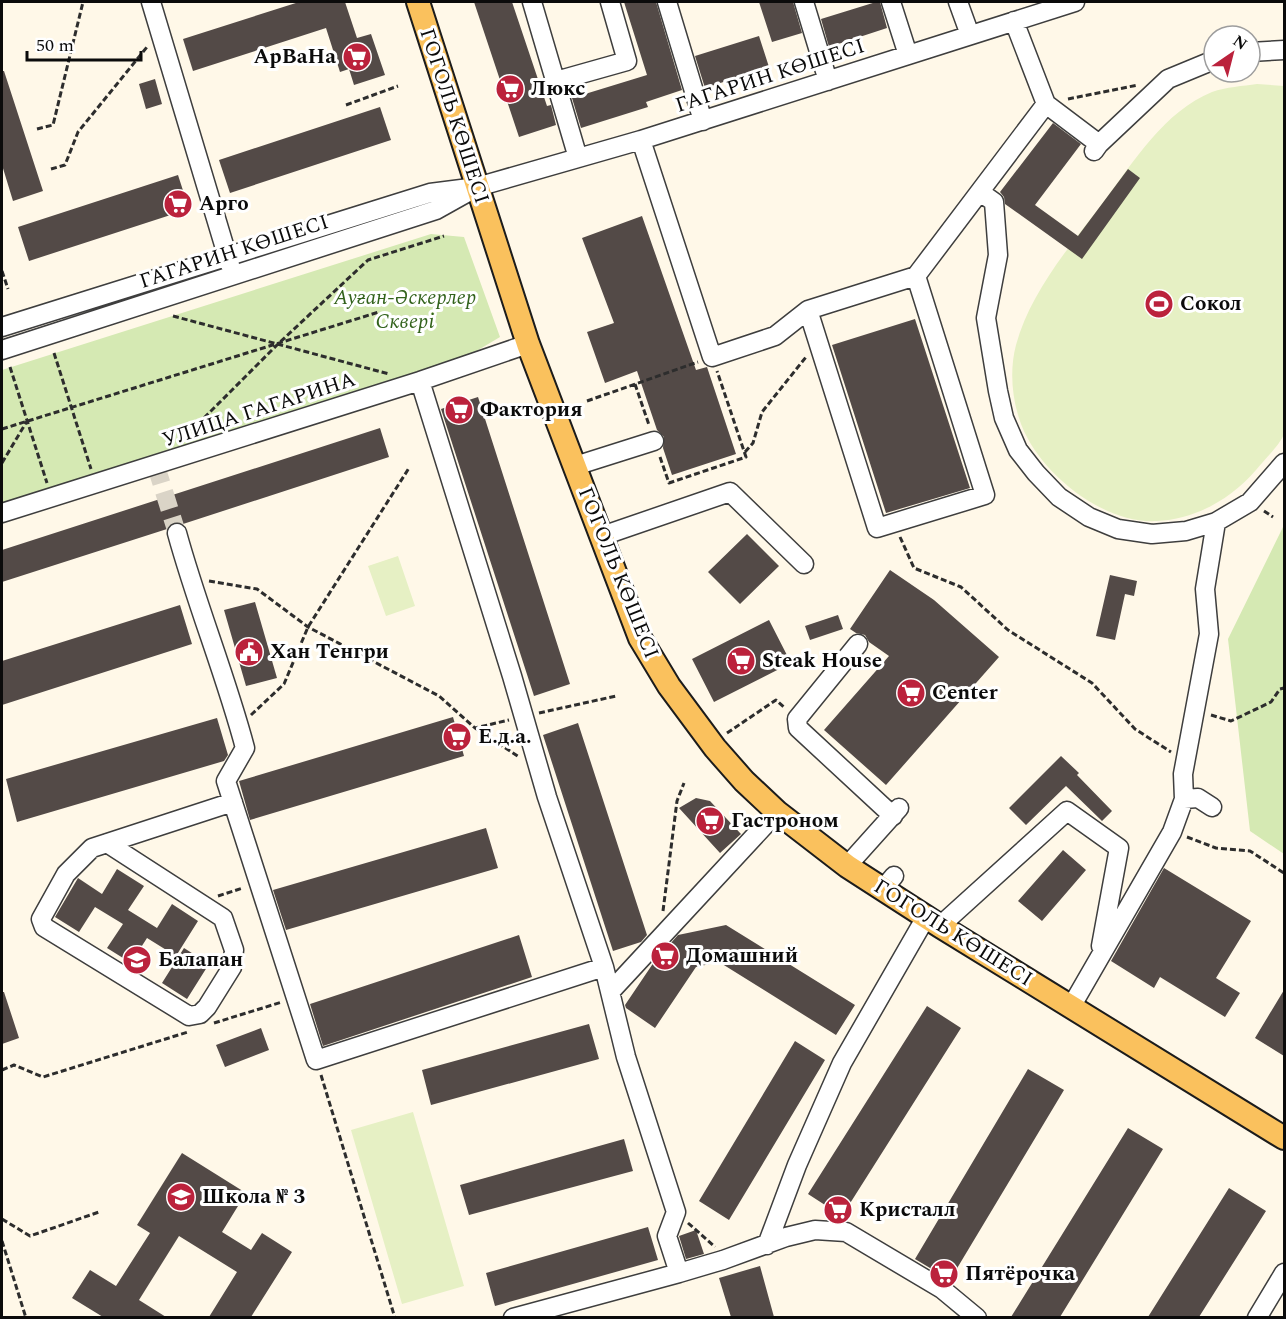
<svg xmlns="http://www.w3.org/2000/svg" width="1286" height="1319" font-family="Spectral,serif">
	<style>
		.green { fill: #d5e9b3 }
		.pitch { fill: #e6f0c4 }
		.building { fill: #534a47 }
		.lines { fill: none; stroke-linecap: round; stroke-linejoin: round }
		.minor-tunnel { stroke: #dad4c7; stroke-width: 18; stroke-dasharray: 18 9; stroke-linecap: butt }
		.minor-casing { stroke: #3e3e3e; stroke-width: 21 }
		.major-casing { stroke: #1c1c1c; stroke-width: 26 }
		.path { stroke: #2d2d2d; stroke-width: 3; stroke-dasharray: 6 3; stroke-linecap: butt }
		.minor { stroke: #fff; stroke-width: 18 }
		.major { stroke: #fac15d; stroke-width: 22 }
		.labels { text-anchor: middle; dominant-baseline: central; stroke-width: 6; stroke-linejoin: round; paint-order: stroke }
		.poi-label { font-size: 21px; font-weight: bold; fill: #0b0b0b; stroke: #fff; text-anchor: start }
		.street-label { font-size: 21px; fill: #0b0b0b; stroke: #fff }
		.park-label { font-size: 21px; font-style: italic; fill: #32621b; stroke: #fff }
	</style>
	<rect width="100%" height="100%" fill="#fff8e8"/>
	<path class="green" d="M431,234L464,237L500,337L463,359L2,504V370Z
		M1284,525V854L1250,831L1228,639Z"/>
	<path class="pitch" d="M1257,84L1284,86C1284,177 1284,269 1284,360C1284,373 1286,425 1284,434C1280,445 1263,461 1256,470C1231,499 1196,519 1157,521C1107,524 1051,481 1028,439C1013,412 1008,375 1016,345C1031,290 1072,244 1105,200C1134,161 1165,111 1212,92C1226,87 1243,86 1257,84Z
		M398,556L415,606L386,616L368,566Z
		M413,1112L464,1286L402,1304L351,1130Z"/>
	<path class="building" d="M299,2H345L357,38L371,34L385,75L354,85L349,69L340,72L326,28L193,71L183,39Z
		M474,2H512L547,106L551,105L556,125L519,137Z
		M624,2H656L682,90L646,102L648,107L581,128L572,98L647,75Z
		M759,2H793L802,33L772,42Z
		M876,2H880L887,28L829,47L821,19Z
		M759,36L769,67L705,88L695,56Z
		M2,71H4L43,191L13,201L2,165Z
		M155,79L162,104L146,109L139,84Z
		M380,107L391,140L230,193L219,160Z
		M1053,123L1081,144L1035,205L1078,236L1128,169L1140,178L1082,259L1005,204L1004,197L1000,192Z
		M178,175L189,209L29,261L18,227Z
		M642,216L696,370L707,367L736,454L672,475L663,448L664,437L657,430L637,371L605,383L587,332L614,323L582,238Z
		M915,319L970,488L886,513L832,345Z
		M478,397L570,684L534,696L441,409Z
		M380,428L389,457L183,524L173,522L167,529L2,582V550Z
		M747,534L779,566L740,604L708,572Z
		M890,570L934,600L999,657L886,785L824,730L889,656L869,642L865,635L856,633L850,629Z
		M1110,575L1137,581L1134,596L1125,594L1115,640L1096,636Z
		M255,602L277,678L246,686L224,610Z
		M180,605L192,644L2,705V661Z
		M838,615L843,629L810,640L805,626Z
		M769,620L791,663L714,702L692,659Z
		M453,717L464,756L250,820L239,781Z
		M217,718L228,755L224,761L17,822L6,779Z
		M578,723L647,935L641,942L613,951L543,735Z
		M1061,756L1079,773L1077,775L1112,811L1102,821L1066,786L1026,825L1009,808Z
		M696,798L710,801L741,834L720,853L679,808Z
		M486,828L498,868L286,930L273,890Z
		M1063,850L1086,870L1042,921L1018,901Z
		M1164,868L1251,921L1216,978L1240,993L1225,1017L1160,977L1154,988L1111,961Z
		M117,869L144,886L128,910L157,928L172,904L198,921L176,956L147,938L131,963L107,948L123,924L95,907L79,932L55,917L78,878L102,894Z
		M726,925L855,1005L836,1035L719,962L696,967L655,1028L626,1008L625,1005L654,962L678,935Z
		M519,935L532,977L323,1046L310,1004Z
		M184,948L209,964L187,999L162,983Z
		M1284,990V1056L1255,1038Z
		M2,992H4L19,1038L2,1044Z
		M927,1006L961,1028L842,1216L808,1194Z
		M589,1024L599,1059L431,1105L422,1070Z
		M261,1028L269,1050L225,1067L216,1045Z
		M795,1041L825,1060L729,1220L699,1201Z
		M1028,1069L1064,1090L950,1280L915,1259Z
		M1128,1128L1163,1149L1060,1317H1011Z
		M624,1139L633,1171L469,1215L460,1185Z
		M182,1153L246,1193L222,1232L251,1250L262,1233L292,1252L251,1317H209L237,1272L179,1236L139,1300L166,1317H103L72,1298L90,1270L116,1286L150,1233L137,1225Z
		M1229,1188L1266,1211L1199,1317H1148Z
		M648,1227L658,1260L495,1306L486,1273Z
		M696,1230L704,1254L686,1259L679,1236Z
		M760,1266L774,1317H731L719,1278Z"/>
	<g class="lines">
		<path class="minor-tunnel" d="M156,466L177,533"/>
		<g class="minor-casing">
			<path id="minor" d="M151,2L230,265
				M532,2L578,158
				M667,2L703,121
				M804,2L828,81
				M891,2L908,55
				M958,2L970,35
				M1250,52L1284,50
				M556,81L627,61L610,2
				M1046,104L1099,144L1094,151
				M641,140L712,357L775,336L808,310
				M1099,144L1168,79L1214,60
				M980,192L994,202L998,255L986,318L998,391L1004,418L1018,450L1036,473L1059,497L1089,517L1118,529L1152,534L1186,531L1216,522L1250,502L1284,463
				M916,276L808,310L877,528L985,495L916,276L1046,104L1014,21
				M2,327L430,193L477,187L641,140L1075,2
				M2,350L436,210L470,191
				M420,381L512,676L547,797L604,967L626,1057L676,1212L667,1236L679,1273
				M575,466L654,441
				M2,513L420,381L528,344
				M177,533C197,606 226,676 245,748L226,781L316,1060L604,967
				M602,536L730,492L804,564
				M858,644L797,719L798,728L893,816
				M1184,799L1198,798L1212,807
				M107,843L223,918L234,950L232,967L207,1007L200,1014L189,1016L44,927L41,919L66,874L92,848L233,802
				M847,866L899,808
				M883,889L894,876
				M940,926L1067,811L1119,848L1101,946
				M611,991L777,812
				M1071,1007L1172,832L1184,799L1183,774L1209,634L1205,589L1216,522
				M767,1245L797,1165L842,1063L926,917
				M513,1318L679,1273L723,1260L786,1237L815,1230L846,1232L942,1289L977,1318
				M1257,1318L1284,1273"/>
		</g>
		<g class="major-casing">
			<path id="major" d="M418,2L528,344L640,638L669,686L715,748L744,781L777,812L847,866L940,926L1284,1138"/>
		</g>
		<path class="path" d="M1068,99L1138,85
			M346,105L398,86
			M37,129L53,125L83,2
			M51,169L65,165L78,132L147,47
			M2,271L8,289
			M173,316L389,374
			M54,353L91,469
			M10,367L47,483
			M635,384L649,425
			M587,401L698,362
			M2,429L379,312
			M185,437L278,344L368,260L444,236
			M745,452L753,443L762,412L806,357
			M660,457L669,483L746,457L717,371
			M2,463L27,421
			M1264,511L1273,517
			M900,537L914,568L961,587L1008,630L1092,683L1135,729L1171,752
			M209,581L257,589L308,627L439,696L475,728L509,720
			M539,713L616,696
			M251,715L284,684L308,627L409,468
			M1211,715L1231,721L1271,702L1280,689L1284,688
			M475,728L519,757
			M727,733L776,700L785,708
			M1187,837L1216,848L1250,851L1284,873
			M218,896L243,888
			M663,911L677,801L684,783
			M214,1023L282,1002
			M2,1070L14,1065L43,1077L188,1032
			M321,1075L395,1318
			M2,1219L30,1236L99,1212
			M688,1223L715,1247
			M2,1241L26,1318"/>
		<use href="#minor" class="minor"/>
		<use href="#major" class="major"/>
	</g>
	<defs>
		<g id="supermarket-disc" transform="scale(1.5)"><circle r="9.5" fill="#bb223c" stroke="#fff"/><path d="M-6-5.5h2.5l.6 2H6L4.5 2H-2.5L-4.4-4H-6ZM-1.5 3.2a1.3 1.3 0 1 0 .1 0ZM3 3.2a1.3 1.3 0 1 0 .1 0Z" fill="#fff"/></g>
		<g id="stadium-disc" transform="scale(1.5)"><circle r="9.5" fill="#bb223c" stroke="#fff"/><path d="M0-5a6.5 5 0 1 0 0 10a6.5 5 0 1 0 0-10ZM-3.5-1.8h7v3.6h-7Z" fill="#fff"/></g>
		<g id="civic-disc" transform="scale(1.5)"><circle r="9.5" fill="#bb223c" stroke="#fff"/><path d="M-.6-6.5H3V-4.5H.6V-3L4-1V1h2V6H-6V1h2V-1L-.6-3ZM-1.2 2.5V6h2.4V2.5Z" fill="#fff"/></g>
		<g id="school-disc" transform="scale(1.5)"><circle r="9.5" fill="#bb223c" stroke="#fff"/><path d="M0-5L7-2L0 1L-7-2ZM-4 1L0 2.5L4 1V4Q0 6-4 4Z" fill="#fff"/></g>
	</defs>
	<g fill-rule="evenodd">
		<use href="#supermarket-disc" x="357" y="57"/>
		<use href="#supermarket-disc" x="510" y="89"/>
		<use href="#supermarket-disc" x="178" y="204"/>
		<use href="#stadium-disc" x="1159" y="304"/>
		<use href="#supermarket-disc" x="459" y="410"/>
		<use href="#civic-disc" x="249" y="652"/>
		<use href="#supermarket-disc" x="741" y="661"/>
		<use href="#supermarket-disc" x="911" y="693"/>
		<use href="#supermarket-disc" x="457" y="737"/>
		<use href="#supermarket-disc" x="710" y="821"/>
		<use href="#supermarket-disc" x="665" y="956"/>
		<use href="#school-disc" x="137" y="960"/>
		<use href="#school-disc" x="181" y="1197"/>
		<use href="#supermarket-disc" x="838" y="1210"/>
		<use href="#supermarket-disc" x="944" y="1274"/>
	</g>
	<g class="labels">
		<g class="poi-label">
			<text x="336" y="57" text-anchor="end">АрВаНа</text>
			<text x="531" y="89">Люкс</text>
			<text x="199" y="204">Арго</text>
			<text x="1180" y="304">Сокол</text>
			<text x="480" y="410">Фактория</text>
			<text x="270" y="652">Хан Тенгри</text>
			<text x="762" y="661">Steak House</text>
			<text x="932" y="693">Center</text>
			<text x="478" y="737">Е.д.а.</text>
			<text x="731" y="821">Гастроном</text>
			<text x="686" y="956">Домашний</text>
			<text x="158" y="960">Балапан</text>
			<text x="202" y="1197">Школа № 3</text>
			<text x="859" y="1210">Кристалл</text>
			<text x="965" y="1274">Пятёрочка</text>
		</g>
		<g class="street-label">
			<text transform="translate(770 76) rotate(-18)">ГАГАРИН КӨШЕСІ</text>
			<text transform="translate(454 116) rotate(72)">ГОГОЛЬ КӨШЕСІ</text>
			<text transform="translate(234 252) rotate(-18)">ГАГАРИН КӨШЕСІ</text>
			<text transform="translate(259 410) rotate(-18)">УЛИЦА ГАГАРИНА</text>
			<text transform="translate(618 573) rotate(68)">ГОГОЛЬ КӨШЕСІ</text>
			<text transform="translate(953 933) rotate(32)">ГОГОЛЬ КӨШЕСІ</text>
		</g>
		<g class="park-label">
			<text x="405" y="298">Ауған-Әскерлер<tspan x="405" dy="24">Сквері</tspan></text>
		</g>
	</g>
	<rect width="1286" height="1319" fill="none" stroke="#0b0b0b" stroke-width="6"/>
	<g transform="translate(1232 54) rotate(35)"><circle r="28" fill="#ffffff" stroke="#9d9d9d" stroke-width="1.5"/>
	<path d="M0-4.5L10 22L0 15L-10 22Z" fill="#bb223c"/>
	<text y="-9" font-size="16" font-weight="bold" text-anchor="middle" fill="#0b0b0b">N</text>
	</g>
	<path d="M27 51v9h114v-9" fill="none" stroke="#0b0b0b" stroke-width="3"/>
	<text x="36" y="51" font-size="18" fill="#0b0b0b" stroke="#ffffff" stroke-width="4.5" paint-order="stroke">50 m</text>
</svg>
